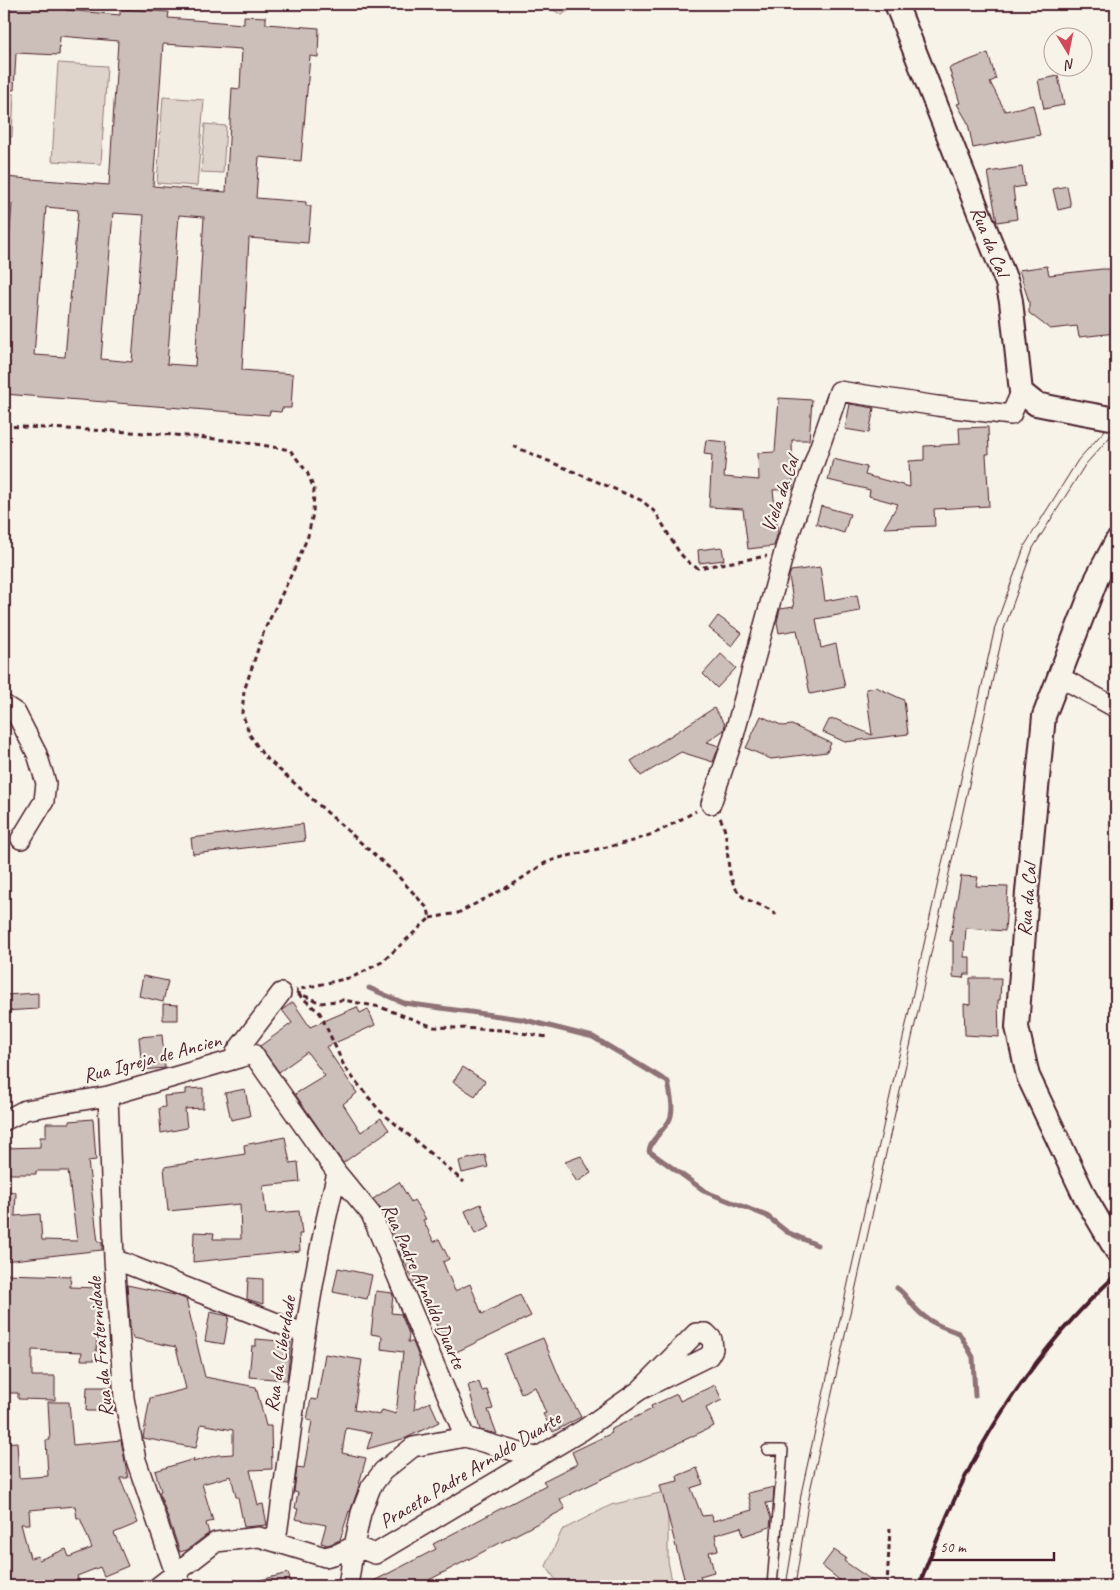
<svg xmlns="http://www.w3.org/2000/svg" width="1120" height="1590" font-family="Caveat,sans-serif">
	<style>
		.green { fill: #ded4cc; stroke: #947a7c }
		.lines { fill: none; stroke-linecap: round; stroke-linejoin: round }
		.stream { stroke: #8e7275; stroke-width: 5 }
		.building { fill: #ccbfb9; stroke: #4a1f2b; fill-rule: evenodd }
		.service-casing { stroke: #4a1f2b; stroke-width: 12 }
		.minor-casing { stroke: #4a1f2b; stroke-width: 22 }
		.tertiary-casing { stroke: #4a1f2b; stroke-width: 26 }
		.path { stroke: #4a1f2b; stroke-width: 3; stroke-dasharray: 5 4; stroke-linecap: butt }
		.service { stroke: #f7f3e8; stroke-width: 9 }
		.minor { stroke: #f7f3e8; stroke-width: 19 }
		.tertiary { stroke: #f7f3e8; stroke-width: 22 }
		.tram { stroke: #4a1f2b; stroke-width: 1 }
		.rail { stroke: #4a1f2b; stroke-width: 4 }
		.tertiary-bridge-casing { stroke: #4a1f2b; stroke-width: 26; stroke-linecap: butt }
		.tertiary-bridge { stroke: #f7f3e8; stroke-width: 22 }
		.labels { text-anchor: middle; dominant-baseline: central; stroke-width: 4.5; stroke-linejoin: round; paint-order: stroke }
		.street-label { font-size: 20px; fill: #4a1f2b; stroke: #f7f3e8 }
	</style>
	<rect width="100%" height="100%" fill="#f7f3e8"/>
	<filter id="ink" filterUnits="userSpaceOnUse"><feTurbulence type="fractalNoise" baseFrequency=".02" numOctaves="2"/><feDisplacementMap in="SourceGraphic" scale="10" xChannelSelector="R" yChannelSelector="G"/><feConvolveMatrix kernelMatrix="1 2 1 2 8 2 1 2 1" color-interpolation-filters="sRGB"/></filter>
	<g filter="url(#ink)">
		<path class="green" d="M543,4H577L562,15Z
			M58,63L107,66L101,164L52,161Z
			M4,94H14L12,137H4Z
			M163,97L204,100L197,186L157,183Z
			M205,124L226,126L223,173L201,172Z
			M668,1491V1561L673,1586H560L546,1566L562,1530L611,1505Z"/>
		<g class="lines">
			<path class="stream" d="M369,988L404,1003L521,1019L593,1037L668,1082C670,1094 675,1110 669,1121C662,1132 652,1138 649,1151L706,1192L767,1216L787,1232L817,1245
				M897,1288C906,1294 909,1302 916,1309C928,1322 942,1327 959,1333L973,1357L975,1396"/>
		</g>
		<path class="building" d="M4,4H67L66,10L120,15V9L169,12L168,18L244,24V16L266,17V24L319,28L318,57L310,56L301,161L259,157L256,198L306,202V206H311L308,243L249,238L242,370L293,374L291,408H282L281,412L270,411L269,415L4,394V307L12,204L4,203V177L109,185L118,41L60,36L59,55L16,53L14,90H4ZM163,44L242,49L240,89L232,88L226,192L153,186ZM46,207L78,210L65,357L34,355ZM113,213L144,215L132,362L101,359ZM179,215L204,217L195,366L167,364Z
			M988,53L996,79L990,82L1005,111L1033,105L1040,135L973,148L968,123L957,104L960,103L949,68Z
			M1058,76L1064,105L1044,109L1038,80Z
			M1022,167L1025,186L1013,188L1017,219L997,222L988,172Z
			M1067,186L1071,207L1058,210L1053,189Z
			M1047,266L1049,275L1102,269H1116V333L1079,337L1077,326L1050,329L1029,313V302L1019,270Z
			M779,398L812,400L809,440H792L793,489L773,490L778,532L774,546L748,549L743,509L709,507L712,455L704,454L706,440L727,442L724,477L759,480L758,453L775,452Z
			M850,404L874,408L869,433L845,429Z
			M988,427L989,454H986L989,506L934,509L935,526L884,528L898,504L869,496L870,490L828,480L833,459L867,467L865,475L910,487L909,461L924,460V446L960,444L959,428Z
			M821,506L850,514L844,533L816,524Z
			M722,547L724,560L699,563L698,550Z
			M820,567L825,601L857,595L860,611L816,619L821,648L836,644L845,687L810,694L797,630L779,633L777,622L780,609L794,607L789,576L791,571Z
			M718,616L742,633L732,646L709,628Z
			M721,654L736,668L717,688L703,674Z
			M876,687L904,700L908,734L845,742L823,732L829,720L835,719L872,735L866,689Z
			M714,708L725,724L724,730L707,742L719,746L713,762L681,752L641,776L631,761Z
			M761,716L783,726L792,725L831,743L827,752L771,759L746,748Z
			M303,824L305,841L193,854L191,838Z
			M961,876L978,877L976,886L1008,887L1005,931L966,928L964,957H970V974H964L963,978L953,977V941H950Z
			M143,976L168,981L163,1002L139,996Z
			M970,978H1001L1000,1000H998L999,1037L965,1035L964,1004L970,1005Z
			M38,993V1009L4,1011V995Z
			M293,1002L310,1027L357,1007L360,1013L368,1009L375,1025L326,1047L357,1093L343,1104L361,1132L381,1118L389,1130L343,1163L295,1094L325,1076L307,1052L279,1072L260,1046L292,1023L282,1010Z
			M163,1004L178,1005V1020H163Z
			M162,1035L165,1068L142,1070L139,1037Z
			M463,1067L485,1081L475,1096L453,1082Z
			M203,1088V1108L185,1109L187,1128L161,1133L159,1108L165,1107L164,1096L186,1094V1089Z
			M245,1089L250,1116L231,1120L225,1093Z
			M93,1119L96,1160L88,1161L98,1242H102V1250L4,1261V1191L16,1192L15,1216L40,1214L42,1240L77,1241L68,1171H36V1174H6V1148L40,1147V1137H46V1123H70V1121Z
			M285,1137L290,1163L298,1162L300,1182L263,1186L266,1214L299,1211L302,1234H299L300,1251L193,1262L194,1232L214,1233L213,1239H241L240,1204L168,1211L164,1167L245,1154L244,1145Z
			M485,1155L488,1167L462,1173L459,1161Z
			M581,1156L591,1173L577,1182L565,1162Z
			M399,1182L411,1202L414,1200L426,1219L423,1220L434,1242L439,1239L449,1259L443,1262L455,1291L470,1284L482,1314L520,1295L531,1316L450,1355L416,1280L415,1284L399,1251L402,1249L388,1226L381,1209L373,1199Z
			M481,1204L490,1227L475,1234L465,1211Z
			M338,1268L372,1275L367,1299L333,1292Z
			M4,1274L71,1276L70,1287L98,1288L96,1360H81L82,1352L32,1350V1376H55V1400L18,1399V1393H4V1343H6V1308H4Z
			M248,1278L263,1279V1304L247,1299Z
			M127,1285L175,1295L186,1299L205,1377L256,1387L266,1426H271L272,1469L250,1470L258,1505L263,1504L267,1525L244,1527L238,1497H236L231,1476L202,1484L213,1521L206,1523L209,1533L187,1550L180,1552L159,1492L161,1491L155,1471L194,1459L193,1462L218,1455L233,1454V1430L201,1424L196,1448L143,1438L150,1398L186,1389L176,1347L133,1338L130,1325Z
			M376,1291L392,1293L393,1296L391,1313L401,1314L409,1334L408,1342H413L420,1360L414,1410L430,1402L439,1422L406,1438L367,1449L372,1433L346,1428L342,1453L366,1458L357,1492L350,1512L349,1511L340,1540L328,1545L321,1543L326,1525L295,1519L298,1509L295,1508L298,1493L294,1492L297,1467L304,1468L312,1421L307,1420L311,1399L317,1400L325,1354L362,1360L354,1410L380,1415L382,1410L396,1414L403,1352L381,1349L382,1336L371,1334Z
			M210,1312L229,1316L224,1344L205,1341Z
			M543,1338L561,1381L581,1417L553,1432L543,1414L546,1413L535,1387L521,1393L504,1354Z
			M256,1339L291,1342L287,1380L249,1377L252,1346H256Z
			M479,1382L482,1391L487,1390L493,1409L488,1410L497,1434L480,1430L468,1385Z
			M715,1385L722,1400L706,1408L714,1426L560,1499L565,1509L429,1580L432,1586H364L436,1549L433,1544L546,1485L543,1481L577,1464L572,1452L612,1433L610,1430L652,1409L651,1406L677,1394L680,1401Z
			M87,1387H112L115,1411H86Z
			M48,1402H69L73,1445L121,1440L128,1478H120L138,1523L114,1533L128,1566L104,1576L100,1567L77,1576L81,1586H9L4,1563V1443L17,1442L19,1478L48,1476L46,1440H50ZM75,1506L77,1518H80L92,1548L69,1557L66,1549L39,1560L38,1556L30,1558L21,1524H30L29,1510Z
			M697,1468L703,1484L691,1488L702,1516L712,1515L713,1521L752,1510L748,1493L774,1487L773,1502L766,1503L771,1518L770,1527L743,1536L741,1527L715,1535L718,1550L709,1552L714,1572L700,1576L703,1586H686L660,1485L678,1481L677,1476Z
			M834,1550L846,1558L844,1561L880,1586H847L822,1566Z
			M288,1573L292,1586H254L253,1582Z"/>
		<g class="lines">
			<g class="service-casing">
				<path id="service" d="M767,1450H783L772,1586"/>
			</g>
			<g class="minor-casing">
				<path id="minor" d="M1060,677L1116,708
					M4,705L16,713L37,754L46,783L44,801L21,839
					M711,804L733,739L788,538L839,391L937,406L1011,415L1021,392
					M235,1058L236,1052L281,993
					M108,1096L114,1259L124,1398L136,1460L175,1573L182,1586
					M4,1121L25,1110L108,1096L253,1054L337,1173L371,1214L465,1437L413,1447L383,1471L371,1487L361,1513L354,1546L337,1554L325,1557L259,1537L216,1542L159,1586
					M114,1259L305,1334
					M465,1437L535,1457
					M268,1539L277,1534C294,1413 307,1291 337,1173
					M348,1586L354,1546L375,1554L583,1430L640,1390L709,1356L713,1349L712,1339L706,1333H696L640,1390"/>
			</g>
			<g class="tertiary-casing">
				<g id="tertiary">
					<path id="s1" d="M896,4L1007,283L1011,301L1021,392L1036,404L1061,409"/>
					<path d="M1116,542L1097,578L1044,716L1027,892L1017,1027L1028,1076L1085,1197L1116,1250"/>
				</g>
			</g>
			<path class="path" d="M4,426C99,431 196,432 290,450L307,472L314,489L313,513L308,536L295,567L264,631L244,691L242,713L250,735L263,755L396,874L428,909L430,918L382,962L353,977L296,990
				M513,446L643,501C647,506 654,510 657,515C668,531 679,561 698,568L767,556
				M720,818C733,841 721,875 741,895C746,901 766,906 775,913V919
				M430,918L458,913L515,883L545,863L559,858L633,841L660,831L696,811
				M296,992L321,1003L343,1000L380,1007L434,1027L503,1030L547,1037
				M298,994L320,1013L345,1068L379,1110L464,1182
				M887,1586L890,1528"/>
			<use href="#service" class="service"/>
			<use href="#minor" class="minor"/>
			<use href="#tertiary" class="tertiary"/>
			<path class="tram" d="M786,1586L802,1489L995,627L1025,545L1078,460L1116,418
				M795,1586L810,1491L1004,629L1033,548L1085,465L1116,430"/>
			<path class="rail" d="M920,1586C924,1568 933,1551 940,1533C979,1436 1039,1346 1116,1275"/>
			<g class="tertiary-bridge-casing">
				<path id="tertiary-bridge" d="M1061,409L1116,419"/>
			</g>
			<use href="#tertiary-bridge" class="tertiary-bridge"/>
		</g>
	</g>
	<g class="labels">
		<g class="street-label">
			<text stroke="none"><textPath href="#s1" startOffset="255">Rua da Cal</textPath></text>
			<text transform="translate(780 494) rotate(-71)">Viela da Cal</text>
			<text transform="translate(1027 900) rotate(-85)">Rua da Cal</text>
			<text transform="translate(152 1058) rotate(-15)">Rua Igreja de Ancien</text>
			<text transform="translate(424 1286) rotate(66)">Rua Padre Arnaldo Duarte</text>
			<text transform="translate(100 1347) rotate(-95)">Rua da Fraternidade</text>
			<text transform="translate(280 1354) rotate(-81)">Rua da Liberdade</text>
			<text transform="translate(470 1470) rotate(-31)">Praceta Padre Arnaldo Duarte</text>
		</g>
	</g>
	<rect width="1120" height="1590" fill="none" stroke="#f7f3e8" stroke-width="20"/>
	<rect x="10" y="10" width="1100" height="1570" fill="none" stroke="#4a1f2b" stroke-width="2" filter="url(#ink)"/>
	<g transform="translate(1068 52) rotate(170)"><circle r="24" fill="#f7f3e8" stroke="#b29e9c"/>
	<path d="M0-4L9 19L0 12L-9 19Z" fill="#d1495b"/>
	<text y="-8" font-size="14" font-weight="bold" text-anchor="middle" fill="#4a1f2b">N</text>
	</g>
	<path d="M932 1552v8h122v-8" fill="none" stroke="#4a1f2b" stroke-width="2.5"/>
	<text x="940" y="1552" font-size="15" fill="#4a1f2b" stroke="#f7f3e8" stroke-width="4" paint-order="stroke">50 m</text>
</svg>
